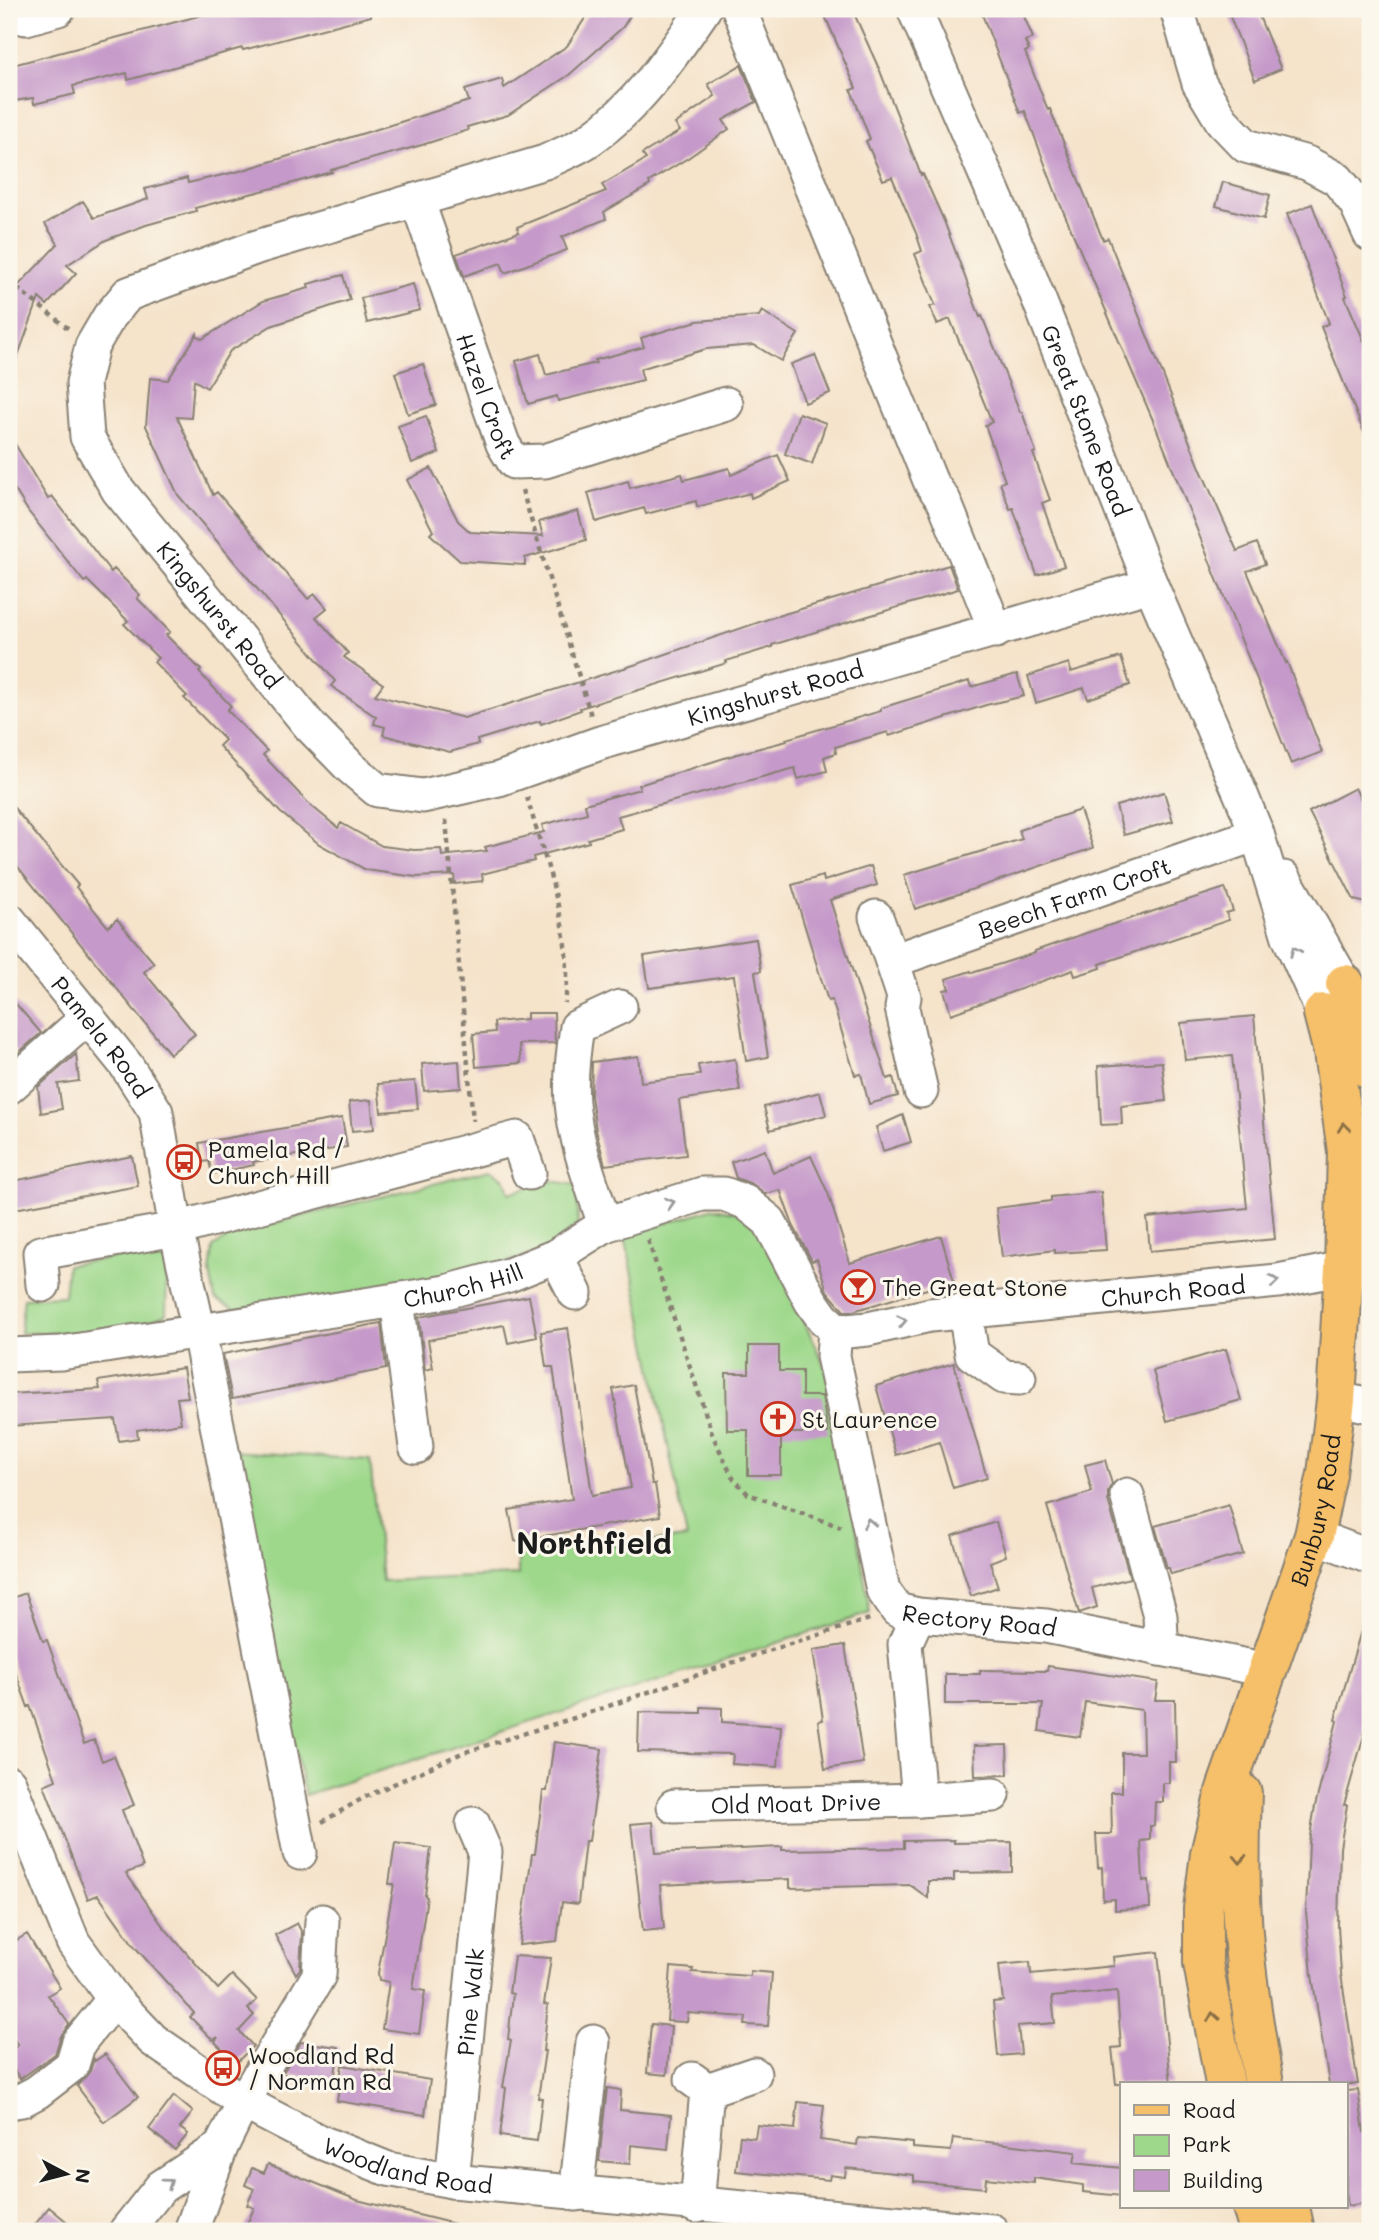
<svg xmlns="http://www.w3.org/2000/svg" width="1379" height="2240" font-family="Mali,sans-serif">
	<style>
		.green { fill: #9ed88b; stroke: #5d7a54; stroke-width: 2 }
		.building { fill: #c599c9 }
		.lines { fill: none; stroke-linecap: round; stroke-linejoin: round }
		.minor-casing { stroke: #888073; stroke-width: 37 }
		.major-casing { stroke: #888073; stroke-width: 42 }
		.path { stroke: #888073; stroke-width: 4.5; stroke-dasharray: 5 5; stroke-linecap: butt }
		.minor { stroke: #fff; stroke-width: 33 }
		.major { stroke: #f6c06b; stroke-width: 38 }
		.oneway { stroke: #999 }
		.oneway2 { stroke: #896e44 }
		.labels { text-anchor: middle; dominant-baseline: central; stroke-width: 6; stroke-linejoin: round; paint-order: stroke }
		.street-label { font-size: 23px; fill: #1c1c1c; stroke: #fbf7ec }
		.poi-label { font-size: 23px; fill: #1c1c1c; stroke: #fbf7ec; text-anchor: start }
		.district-label { font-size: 30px; font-weight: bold; fill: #1c1c1c; stroke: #fbf7ec }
	</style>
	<rect width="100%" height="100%" fill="#fbf7ec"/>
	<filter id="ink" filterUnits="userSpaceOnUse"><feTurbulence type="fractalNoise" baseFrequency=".0143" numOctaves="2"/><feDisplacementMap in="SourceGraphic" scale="14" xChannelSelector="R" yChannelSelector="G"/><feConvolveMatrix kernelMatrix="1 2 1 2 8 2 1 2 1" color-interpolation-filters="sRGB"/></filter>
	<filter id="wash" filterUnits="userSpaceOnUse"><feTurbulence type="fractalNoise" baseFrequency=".00686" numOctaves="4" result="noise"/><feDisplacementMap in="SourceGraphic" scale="28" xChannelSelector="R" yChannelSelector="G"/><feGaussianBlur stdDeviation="1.57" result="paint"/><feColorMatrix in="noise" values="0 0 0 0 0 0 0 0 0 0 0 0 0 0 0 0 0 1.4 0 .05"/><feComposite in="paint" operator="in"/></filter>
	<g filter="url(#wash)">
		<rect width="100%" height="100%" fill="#f5e3ca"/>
		<path class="green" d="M490,1170L505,1179L509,1193L552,1181L577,1185L578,1224L550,1248L453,1280L243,1313L215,1299L210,1273L213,1247L237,1232Z
			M714,1208L740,1213L764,1234L826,1369L838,1410L870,1613L305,1795L231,1451L370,1460L382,1581L518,1575V1555L687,1538L625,1236Z
			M153,1252L167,1263L166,1314L126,1333H20L24,1298L64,1296L67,1265Z"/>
		<g id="blocks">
			<path class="building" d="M225,9H370L371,16L243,50L242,48L128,80L127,73L73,86L75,94L34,104L33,98L9,102V66Z
				M591,9H634L623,27L569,75L508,115L467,127L468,130L422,145L331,170L332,172L293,183L195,208L196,211L146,225L106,240L67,265L76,273L47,305L39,298L11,375H9V305L16,288L58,244L45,224L83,201L94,218L148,199L145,189L187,178L188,183L240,171L469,101L465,90L502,79L504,88L567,46Z
				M822,9H852L880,71L921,175L923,174L944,221L980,317L982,316L1020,412H1022L1036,452L1033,453L1050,500L1042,503L1064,566L1037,575L1013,508L1010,509L1000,483L1005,481L985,425L992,422L950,319L937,324L930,307L935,305L915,254L922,251L916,233L892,177L883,180L866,141L870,139L851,90L856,88Z
				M980,9H1021L1033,38L1025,41L1029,50L1025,52L1048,110L1050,109L1103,240L1108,238L1201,470L1237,551L1257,543L1265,564L1247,571L1286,663L1287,662L1322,752L1291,764L1155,425L1058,199L1025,111L1020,113Z
				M1227,9H1256L1281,69L1255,80Z
				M741,65L756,102L723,120L729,129L688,158L649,182L650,185L604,212L606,219L562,237L567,250L505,273L501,263L464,276L456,254L519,232L517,227L606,191L602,185L646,159L642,154L680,131L675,124L715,96L708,84Z
				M1223,182L1270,195L1264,219L1216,206Z
				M1312,204L1347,296L1345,297L1370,355V447L1321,327L1329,323L1287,214Z
				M343,275L350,300L271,326L230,351L207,388L194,380L191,418L177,417L213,495L217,492L308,599L315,594L327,608L316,617L348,653L344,657L383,684L375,695L464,718L637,664L774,617L949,565L958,589L772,645V647L726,661L727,663L580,708L581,710L541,724L540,721L477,740L478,744L450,752L383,735L385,727L374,724L376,717L331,686L335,681L178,495L146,426L150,378L168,380L197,334V336L202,339L263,301L309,288L308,284Z
				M413,284L420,310L367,323L361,298Z
				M762,311L798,334L781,361L754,345L706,349L640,369L643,380L558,401L557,396L528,404L516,361L540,354L546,375L596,363L595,360L644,347L641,338L697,321L759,316Z
				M815,355L830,393L805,403L791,364Z
				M423,364L436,405L408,414L395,373Z
				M799,413L826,423L812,464L785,454Z
				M426,416L439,453L412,463L398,426Z
				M9,434L48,499L52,496L111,572L114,569L140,595L137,598L170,632L166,635L201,670L199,672L231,706L227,710L267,751L263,755L308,803L338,828L341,823L382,846L414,850L441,849L442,856L487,851L485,847L544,832L542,825L587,813L585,804L640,789L639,785L737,754L787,741L786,739L881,711V708L969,681L971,687L1017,674L1024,696L986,705L889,736L888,732L835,747L836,753L824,757L827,771L798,779L795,768L618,816L622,829L588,839L589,842L533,857L534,861L482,874L483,881L455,884L454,875L416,877L366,870L319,844L280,812L219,746L225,740L184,698L187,696L154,662L158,658L124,624L128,621L87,580L84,582L28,511L9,480Z
				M778,455L790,481L751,498L750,493L697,507L696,501L646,514L644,508L596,522L588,493L628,481L630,488L682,474L684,480L729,468L731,475Z
				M431,468L458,521L470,532L543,536L539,522L578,511L586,540L525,558V565L460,561L430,534L433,531L407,480Z
				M1121,657L1130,685L1088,699L1084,688L1036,703L1028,676L1069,663L1071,672Z
				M1355,788L1370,817V904L1354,900L1309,812Z
				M1164,792L1173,821L1124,835L1116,806Z
				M9,802L78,885L76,887L108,927L117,919L154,963L144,972L195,1034L170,1054L9,856Z
				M1080,810L1093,848L915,909L904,875L1022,839L1019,830Z
				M871,866L877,885L830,900L887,1079L893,1077L898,1096L869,1104L861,1074L855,1075L832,1000L828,1001L792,885L823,876L824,881Z
				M1225,888L1233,911L1226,913L1229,920L1100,964L1101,968L1075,976L1073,970L951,1014L944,990L949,989L946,979L971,971L972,973L1035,953V951L1089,932Z
				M756,939L761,971L755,972L768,1057L746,1061L734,976L649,988L644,956Z
				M9,996L41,1033L17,1054L9,1045Z
				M527,1013H554L555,1043L519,1044L521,1063L476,1067L473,1034L495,1032L494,1022L527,1019Z
				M1254,1016L1275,1239L1150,1251L1147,1218L1247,1208L1232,1056L1185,1060L1181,1023Z
				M76,1054L79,1081L58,1084L62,1109L41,1113L38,1087Z
				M638,1056L641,1082L700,1075L698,1065L735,1059L740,1091L679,1100L686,1155L605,1165L596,1130L591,1096L592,1062Z
				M459,1061L461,1088L424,1091L422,1064Z
				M1162,1062L1166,1101L1121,1106L1122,1124L1101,1125L1098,1066Z
				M415,1081L418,1109L381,1112L378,1084Z
				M820,1092L826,1115L770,1130L764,1107Z
				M371,1100L374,1129L352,1131L349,1102Z
				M903,1115L911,1142L883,1151L876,1127Z
				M342,1118L347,1147L253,1162L254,1165L212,1174L209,1161L202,1162L199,1143Z
				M765,1150L773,1173L811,1156L828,1193L850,1263L941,1236L954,1281L853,1311H844L827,1291L817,1259L812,1261L793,1225L780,1190L766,1194L752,1184L736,1178L731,1162Z
				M132,1156L138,1186L9,1210V1182Z
				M1101,1192L1106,1250L1055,1253V1250L1002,1257L996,1208L1051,1201V1197Z
				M529,1296L537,1337L508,1343L504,1325L428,1340L433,1368L425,1370L419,1317Z
				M381,1323L386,1369L232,1399L223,1354Z
				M568,1328L592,1495L631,1488L613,1389L634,1385L652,1484H655L660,1516L515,1541L509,1510L572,1499L553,1367H546L541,1332Z
				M749,1346H779V1371H802V1396H822L828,1433H781V1475H748V1430H727L726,1373H749Z
				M1226,1349L1241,1400L1167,1421L1153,1371Z
				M954,1363L987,1478L953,1488L939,1442L896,1455L876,1386Z
				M183,1368L188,1397L177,1398L181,1423L137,1430L138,1438L119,1441L115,1419L9,1426V1394L100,1389L98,1381Z
				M1105,1460L1112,1484L1108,1491V1500L1130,1578L1092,1588L1097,1607L1079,1613L1047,1506L1092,1492L1085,1465Z
				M1229,1505L1243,1554L1171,1574L1169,1568H1167L1155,1526Z
				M996,1522L1006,1556L990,1562L998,1587L971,1596L952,1536Z
				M26,1593L43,1641L47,1640L84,1744L94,1740L102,1761L114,1756L134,1805L122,1810L143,1867L126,1873L162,1925L218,1989L232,1975L257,2000L248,2009L254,2015L239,2031L253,2046L236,2063L215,2042L218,2037L213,2040L190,2017L194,2013L135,1947L98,1895L88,1899L44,1785L56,1780L30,1706L28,1707L9,1654V1599Z
				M1365,1617L1370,1618V1714L1344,1805H1347L1340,1848L1338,1926L1341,1974L1358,2084H1329L1312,1975L1306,1912L1309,1842L1315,1806L1337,1721L1335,1720Z
				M845,1645L863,1763L825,1769L818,1721L823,1720L813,1650Z
				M1048,1666L1158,1682L1155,1700H1175L1176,1762H1169V1783H1163V1802H1155L1154,1826H1150V1840L1141,1841L1143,1881L1149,1880L1150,1908L1115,1910V1899L1103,1900L1102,1867L1098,1868L1096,1834H1112L1111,1792H1122V1753H1143L1142,1710L1085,1702L1080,1737L1039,1731L1043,1704H945V1674H980V1670L1047,1671Z
				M701,1707L722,1708V1722L781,1726L778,1767L732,1764L733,1754L638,1752L639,1712L701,1713Z
				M554,1742L602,1749L589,1841H585L578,1904L562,1902L557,1941L519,1945L532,1854H535L543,1791H547Z
				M1007,1745L1008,1775L975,1776L974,1746Z
				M653,1822L656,1853L782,1847V1850L904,1848V1841L954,1840V1843L1012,1842V1872L954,1873V1881H928V1898L910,1885L790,1888V1879L660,1885L664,1929L643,1931L631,1824Z
				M395,1843L431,1848L425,1896L427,1897L413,1989L425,1991L419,2034L382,2029L389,1982L379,1980L378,1973L394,1884H389Z
				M297,1923L302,1933L300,1969L296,1974L275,1935Z
				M27,1934L60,1988L48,1995L69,2024L61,2036L55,2054L20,2079L9,2062V2051L18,2045L9,2033V1993L16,1988L9,1977V1945Z
				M1158,1952L1171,2084H1116L1112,2048L1121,2047L1117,1991L1052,1997L1055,2023L1018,2026L1021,2054L998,2056L993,2002L1003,2001L999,1965L1030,1962L1031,1974L1114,1966L1113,1957Z
				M514,1956L551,1958L544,2004L548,2005L543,2051H545L538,2098H542L537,2141L500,2136L506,2088L503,2087L511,2040L508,2039L513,1994L509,1993Z
				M671,1967L693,1969L692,1972L750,1976V1971L772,1973L768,2026L745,2025L746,2017L688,2013L687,2022L667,2021Z
				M651,2024L671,2026L667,2075L647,2073Z
				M301,2042L339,2047L334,2081L282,2074Z
				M105,2054L138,2097L104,2122L77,2086L90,2071L94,2059L95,2061Z
				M342,2065L430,2080L425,2115L337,2101Z
				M607,2088L621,2090L620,2110L671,2115L668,2149L631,2145L630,2164L599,2161Z
				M1358,2090L1364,2132L1370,2131V2202L1348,2206L1346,2193V2091Z
				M174,2096L193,2112L180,2128L188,2134L175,2150L149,2129Z
				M798,2102L824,2105L820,2140L857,2145L858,2138L873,2139L913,2143V2148L951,2151L953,2138L1076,2152L1074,2163L1122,2168V2196L1083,2192V2185L1034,2178V2183L986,2178L985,2188L914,2181V2175L846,2168L845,2177L830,2175L829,2180L736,2171L740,2136L755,2138L757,2125L795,2129Z
				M268,2164L357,2200L455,2224L454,2231H244L254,2208L247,2205L254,2189L245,2185L252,2168L264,2173Z
				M49,2207L78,2231H30Z"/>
		</g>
	</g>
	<g filter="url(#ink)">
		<use href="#blocks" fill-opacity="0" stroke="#888073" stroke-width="2"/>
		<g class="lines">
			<g class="minor-casing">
				<g id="minor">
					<path id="s1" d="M704,9C671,57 638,106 589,140C576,149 560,155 545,162L257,247L128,294L109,317L92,346L83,383L87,437L118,490L310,726L351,768L377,790L423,796L499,779L600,743L1151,585"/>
					<path d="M739,9L931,483L944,501L996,631"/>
					<path id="s2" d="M914,9L1030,277L1151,585L1242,797L1257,834L1289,937L1323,1013"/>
					<path d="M1177,9L1199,83L1222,121L1246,146L1307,163L1337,179L1356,203L1370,234"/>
					<path d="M9,14L26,18L58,9"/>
					<path id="s3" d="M417,200L503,444L514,462L545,461L726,404"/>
					<path d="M1284,878L1345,984"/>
					<path id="s4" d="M876,917L892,961L1257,834"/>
					<path id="s5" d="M9,920L126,1065L156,1112L176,1229L199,1332L300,1853"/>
					<path d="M892,961L904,997L902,1008L921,1091"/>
					<path d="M9,1087L88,1017"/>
					<path d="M605,1225C592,1185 576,1145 572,1103C570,1078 573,1052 577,1027L620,1007"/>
					<path d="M556,1256L575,1293"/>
					<path d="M43,1285L40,1253L176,1229L517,1138L529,1173"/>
					<path d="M397,1300L416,1447"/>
					<path d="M965,1312L972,1354L1004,1377L1019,1378"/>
					<path id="s6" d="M835,1329L833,1356L883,1590L897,1610L918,1615L1046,1626L1267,1670"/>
					<path id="s7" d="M835,1329L847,1331L868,1329L930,1315L1278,1281L1344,1268"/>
					<path id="s8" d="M9,1355L61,1353L446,1292L509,1275L556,1256L605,1225L702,1194H724L745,1202L769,1221L811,1301L823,1318L835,1329"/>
					<path d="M1335,1398L1370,1406"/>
					<path d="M1127,1495L1160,1616L1161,1636L1159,1649"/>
					<path d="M1314,1536L1370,1557"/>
					<path d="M918,1615L905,1644L919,1800L993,1795"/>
					<path id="s9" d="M9,1783L73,1942L114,1999L153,2040L243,2102L318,2141L388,2169L452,2181L992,2231"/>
					<path id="s10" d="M674,1806L919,1800"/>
					<path d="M692,2079L707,2090L697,2206"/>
					<path d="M707,2090L754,2074"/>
					<path d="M9,2102L22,2100L37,2092L72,2065L79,2042L114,1999"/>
					<path id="s11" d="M452,2181L485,1852L473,1824"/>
					<path d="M576,2194L593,2042"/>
					<path d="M126,2231L161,2187L221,2147"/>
					<path d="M191,2231L221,2147L243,2102L319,1975L322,1921"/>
				</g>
			</g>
			<g class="major-casing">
				<g id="major">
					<path d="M1345,984L1361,1021L1370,1070"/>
					<path d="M1242,1793C1240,1843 1239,1894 1244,1945C1248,1992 1256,2038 1264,2084"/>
					<path id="s12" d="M1225,2084L1203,1963V1909L1210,1854L1225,1792L1314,1536L1327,1474L1336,1400L1344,1268L1347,1151L1333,1052L1323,1013"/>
					<path d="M1252,2207L1259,2231"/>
					<path d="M1290,2207L1295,2231"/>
				</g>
			</g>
			<path class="path" d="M9,282L69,329
				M522,490L592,719
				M527,797C545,862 575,936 565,1003
				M446,820L473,1121
				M648,1240L713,1436L733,1478L748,1494L841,1527
				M322,1822L365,1797L462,1753L577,1717L749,1657L870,1619"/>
			<use href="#minor" class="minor"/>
			<use href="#major" class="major"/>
		</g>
		<defs><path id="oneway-chevron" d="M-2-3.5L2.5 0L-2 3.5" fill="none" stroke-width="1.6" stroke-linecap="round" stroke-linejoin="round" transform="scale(1.75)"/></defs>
		<g class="oneway">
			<use href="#oneway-chevron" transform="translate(1295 951) rotate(-114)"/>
			<use href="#oneway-chevron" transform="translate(670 1203) rotate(-16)"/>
			<use href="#oneway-chevron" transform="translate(1274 1281) rotate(-7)"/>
			<use href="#oneway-chevron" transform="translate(902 1321) rotate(-12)"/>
			<use href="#oneway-chevron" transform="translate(869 1523) rotate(-102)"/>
			<use href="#oneway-chevron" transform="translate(168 2183) rotate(-36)"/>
		</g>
		<g class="oneway2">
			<use href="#oneway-chevron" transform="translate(1344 1127) rotate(-97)"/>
			<use href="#oneway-chevron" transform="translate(1240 1859) rotate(88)"/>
			<use href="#oneway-chevron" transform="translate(1213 2017) rotate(-100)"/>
		</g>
	</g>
	<defs>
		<g id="bus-ring" transform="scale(1.75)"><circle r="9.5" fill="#fbf7ec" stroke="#c8321e" stroke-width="1.5"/><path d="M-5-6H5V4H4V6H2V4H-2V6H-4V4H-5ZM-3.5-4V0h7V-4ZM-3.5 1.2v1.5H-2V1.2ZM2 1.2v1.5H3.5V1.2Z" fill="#c8321e"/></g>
		<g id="bar-ring" transform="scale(1.75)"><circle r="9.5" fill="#fbf7ec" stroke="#c8321e" stroke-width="1.5"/><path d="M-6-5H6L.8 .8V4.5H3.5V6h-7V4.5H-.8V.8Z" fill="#c8321e"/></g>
		<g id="church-ring" transform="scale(1.75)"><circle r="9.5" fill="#fbf7ec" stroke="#c8321e" stroke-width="1.5"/><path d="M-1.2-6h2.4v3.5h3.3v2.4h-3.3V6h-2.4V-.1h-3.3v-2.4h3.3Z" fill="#c8321e"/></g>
	</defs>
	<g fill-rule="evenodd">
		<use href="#bus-ring" x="184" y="1162"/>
		<use href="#bar-ring" x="858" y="1287"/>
		<use href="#church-ring" x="778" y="1419"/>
		<use href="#bus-ring" x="223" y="2068"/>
	</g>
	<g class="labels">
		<g class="street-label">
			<text stroke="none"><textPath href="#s3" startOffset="208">Hazel Croft</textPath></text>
			<text stroke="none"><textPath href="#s2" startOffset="446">Great Stone Road</textPath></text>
			<text stroke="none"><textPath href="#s1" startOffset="1040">Kingshurst Road</textPath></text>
			<text stroke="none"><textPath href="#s1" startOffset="1690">Kingshurst Road</textPath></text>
			<text stroke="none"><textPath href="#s4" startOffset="240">Beech Farm Croft</textPath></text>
			<text stroke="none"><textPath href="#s5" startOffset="149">Pamela Road</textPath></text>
			<text stroke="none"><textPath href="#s8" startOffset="460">Church Hill</textPath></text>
			<text stroke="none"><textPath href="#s7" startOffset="341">Church Road</textPath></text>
			<text stroke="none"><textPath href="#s12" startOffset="593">Bunbury Road</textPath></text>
			<text stroke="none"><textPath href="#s6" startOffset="374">Rectory Road</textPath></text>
			<text stroke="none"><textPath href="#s10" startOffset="122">Old Moat Drive</textPath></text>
			<text stroke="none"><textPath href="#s11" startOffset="180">Pine Walk</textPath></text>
			<text stroke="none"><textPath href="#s9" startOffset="586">Woodland Road</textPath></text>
		</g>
		<g class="poi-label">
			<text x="208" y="1149">Pamela Rd /<tspan x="208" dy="26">Church Hill</tspan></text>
			<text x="882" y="1287">The Great Stone</text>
			<text x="802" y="1419">St Laurence</text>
			<text x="248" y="2055">Woodland Rd<tspan x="248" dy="26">/ Norman Rd</tspan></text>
		</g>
		<g class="district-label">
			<text x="594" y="1542">Northfield</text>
		</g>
	</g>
	<rect width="1379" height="2240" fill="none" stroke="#fbf7ec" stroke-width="35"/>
	<rect x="1120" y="2082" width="228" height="126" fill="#fbf7ec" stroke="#a29f99" stroke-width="2"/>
	<rect x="1134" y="2105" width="35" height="10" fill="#f6c06b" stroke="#a29f99" stroke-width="2"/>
	<text x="1183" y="2118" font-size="21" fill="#1c1c1c">Road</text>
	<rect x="1134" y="2135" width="35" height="21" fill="#9ed88b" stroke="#a29f99" stroke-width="2"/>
	<text x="1183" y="2152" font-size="21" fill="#1c1c1c">Park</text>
	<rect x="1134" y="2170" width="35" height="21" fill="#c599c9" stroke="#a29f99" stroke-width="2"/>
	<text x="1183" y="2188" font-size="21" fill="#1c1c1c">Building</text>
	<g transform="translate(66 2174) rotate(97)" stroke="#fbf7ec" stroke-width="5" paint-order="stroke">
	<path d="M0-5L12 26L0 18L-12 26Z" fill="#1c1c1c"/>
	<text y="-10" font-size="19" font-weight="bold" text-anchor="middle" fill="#1c1c1c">N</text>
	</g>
</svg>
